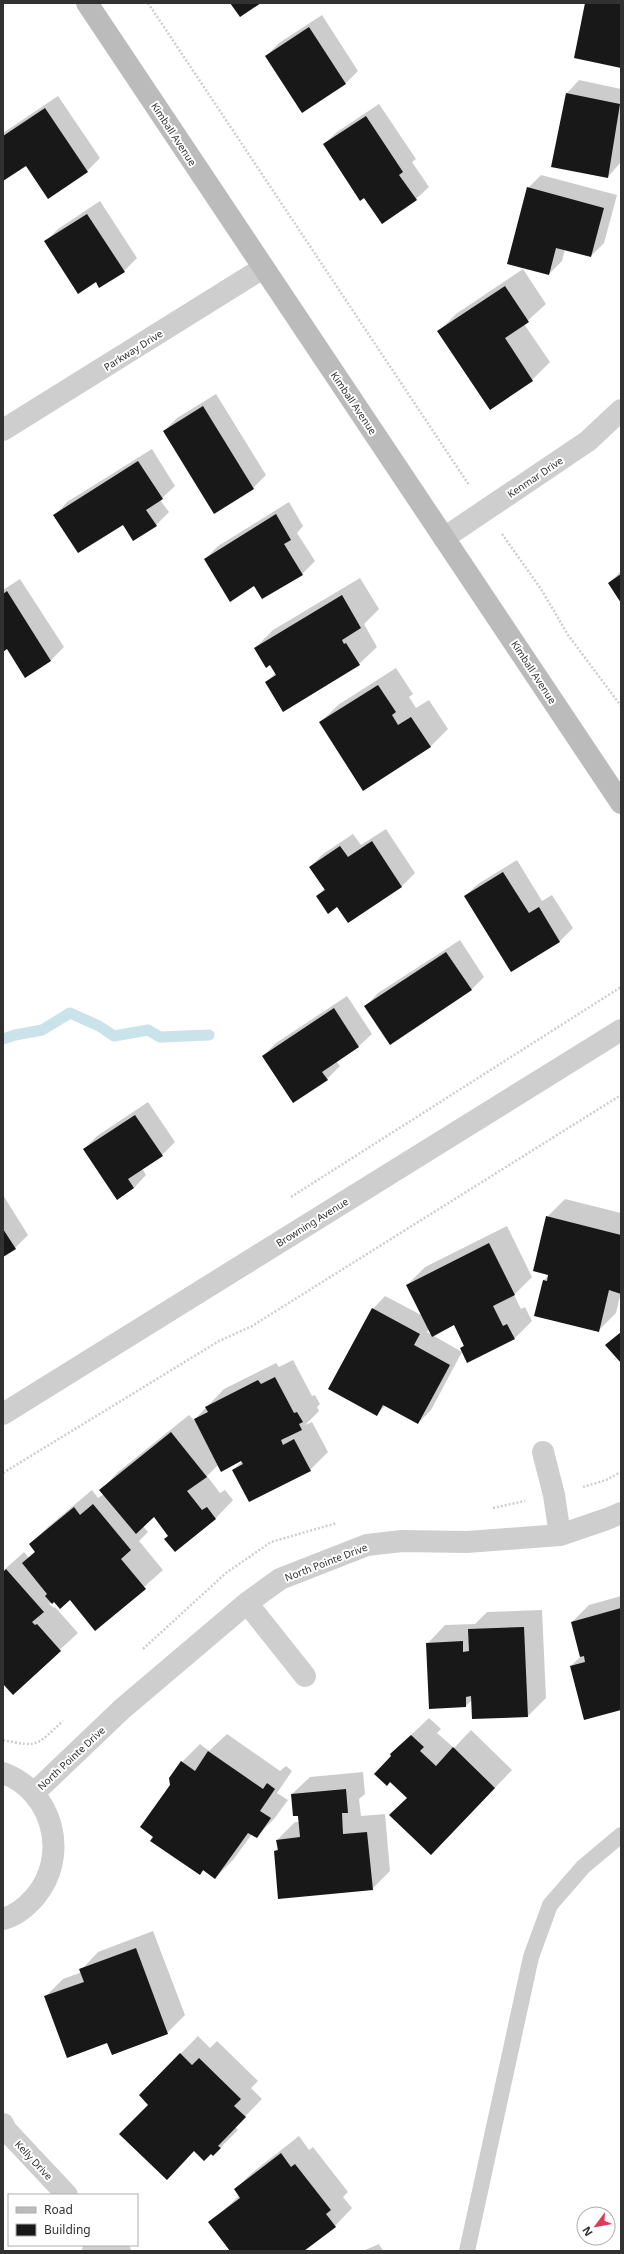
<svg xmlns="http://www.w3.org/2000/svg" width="624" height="2254" font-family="'Noto Sans',sans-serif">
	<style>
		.shadow { fill: #0003 }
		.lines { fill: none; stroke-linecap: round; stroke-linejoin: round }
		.stream { stroke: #cae2ea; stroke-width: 11 }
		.building { fill: #181818 }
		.path { stroke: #cecece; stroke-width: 2.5; stroke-dasharray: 2 2; stroke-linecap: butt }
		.service { stroke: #cecece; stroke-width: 16 }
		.minor { stroke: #cecece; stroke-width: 22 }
		.tertiary { stroke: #cecece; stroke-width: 22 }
		.secondary { stroke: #bbb; stroke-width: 22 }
		.labels { text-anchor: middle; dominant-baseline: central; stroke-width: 4; stroke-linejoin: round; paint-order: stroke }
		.street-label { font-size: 10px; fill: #313131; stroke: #fff }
	</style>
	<rect width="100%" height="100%" fill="#fff"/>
	<path class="shadow" d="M322,15L358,71L345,84L266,56L279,43Z
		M579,80L621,89V162L608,177L552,166L567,93Z
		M58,96L100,158L87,171L26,165L3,180V133Z
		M379,104L416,159L412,162L429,187L416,199L365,196L324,144L337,132Z
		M541,175L617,195L604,243L591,256L565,249L562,261L549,274L528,188Z
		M100,201L137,258L124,271L45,242L58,229Z
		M523,269L546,304L524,324L550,362L532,380L490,408L439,331L456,314Z
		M216,394L266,475L253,488L164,431L177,418Z
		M152,449L175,486L160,500L169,512L156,525L123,524L55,515L67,502Z
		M289,502L303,526L297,533L315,561L302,574L254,585L205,559L218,546Z
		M621,571V601L609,583Z
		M360,578L379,609L364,624L377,647L359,664L266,682L276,673L255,648L273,630Z
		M20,579L64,647L51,660L25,677L7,648L3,651V590Z
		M396,668L413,694L409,697L416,708L429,700L448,729L430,747L320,723L338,705Z
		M386,829L415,873L402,886L348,921L338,906L317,896L325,888L310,867L323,854L353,834L361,845Z
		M517,860L542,901L552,895L573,928L560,941L512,971L465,896L478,884Z
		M460,940L484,977L471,990L366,1006L378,993Z
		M347,996L372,1034L359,1046L336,1061L340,1066L327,1079L263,1056L276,1043Z
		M148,1102L175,1142L162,1155L142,1168L146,1175L134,1188L84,1149L97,1136Z
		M3,1195L28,1235L15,1248L3,1256Z
		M565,1199L621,1213V1292L616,1313L598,1331L535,1315L544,1280L550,1274L547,1217Z
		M507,1226L532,1277L514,1295L521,1309L525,1307L532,1321L515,1338L468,1362L461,1348L464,1344L454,1323L429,1328L427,1332L462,1352L431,1410L418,1423L386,1405L377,1414L373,1309L385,1296L423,1316L407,1285L425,1267Z
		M293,1360L312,1396L315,1395L320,1404L317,1407L319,1411L305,1425L312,1422L328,1452L310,1470H233L245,1459L218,1465L207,1476L220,1493L225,1490L233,1500L216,1518L175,1551L170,1536L154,1516L143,1526L148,1532L139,1541L163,1570L96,1630L70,1599L52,1602L49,1604L54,1608L55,1607L78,1633L13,1693L3,1682V1571L24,1552L29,1558L35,1551L30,1544L48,1527L92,1490L98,1498L104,1494L101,1490L118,1472L189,1415L194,1420L224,1389L276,1363L279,1367Z
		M621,1596V1709L571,1666L581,1656L572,1622L589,1605Z
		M542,1610L546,1698L528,1716L473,1718L472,1700L466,1706L428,1643L445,1625L475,1624L487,1612Z
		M429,1718L441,1729L437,1733L454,1748L471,1730L512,1770L449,1836L408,1798L391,1754Z
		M227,1734L280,1771L286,1766L292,1771L277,1793L288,1800L274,1819L256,1837L252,1834L233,1860L215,1878L204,1870L200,1874L170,1779L182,1762L200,1744L209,1751Z
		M363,1772L365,1794L359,1799L361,1816L385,1814L390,1871L372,1889L275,1851L278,1848L277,1840L295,1822H299L292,1794L310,1777Z
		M153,1931L185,2015L167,2033L108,2042L45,1997L63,1979L82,1972L81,1970L98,1952Z
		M198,2036L210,2048L217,2041L258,2081L251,2088L262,2099L235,2127L238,2130L213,2155L140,2095Z
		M299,2136L309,2150L313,2147L348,2192L343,2197L352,2208L335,2226L302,2251H231L210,2223L239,2196L235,2189L253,2172Z
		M379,2244L383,2251H363Z"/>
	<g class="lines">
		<path class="stream" d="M3,1039L15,1035L42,1030L70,1013L99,1026L114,1036L148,1030L160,1037L209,1035"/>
	</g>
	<path class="building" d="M230,3H261L240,17Z
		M585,3H621V68L574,58Z
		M309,27L346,84L302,113L265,56Z
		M566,93L620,104L608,178L551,167Z
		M45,108L88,172L48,199L26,166L3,181V136Z
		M366,116L403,172L399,175L417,200L382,224L364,198L360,201L323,144Z
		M527,187L604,208L591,257L556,248L549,275L507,264Z
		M87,214L125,272L99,288L96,282L78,294L44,241Z
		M505,286L529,322L505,338L533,381L490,410L437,331Z
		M203,406L254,489L214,514L163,431Z
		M138,461L163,499L146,510L157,526L133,541L123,525L78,553L53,515Z
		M276,514L291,540L284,544L303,575L262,599L254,586L230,602L204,559Z
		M621,574V603L608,583Z
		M7,591L51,661L25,678L7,649L3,652V594Z
		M342,595L361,628L342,640L344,644L346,643L360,665L283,712L265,682L276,675L270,665L266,668L254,648Z
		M378,685L396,712L392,715L398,725L411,717L431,747L363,791L319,722Z
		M372,841L402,887L348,923L337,907L328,914L316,896L325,890L309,867L340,846L348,857Z
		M503,872L529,913L539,907L560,942L511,972L464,896Z
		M446,952L472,990L390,1045L364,1006Z
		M334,1008L359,1047L322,1072L328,1080L293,1103L262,1056Z
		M135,1115L163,1156L128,1179L134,1188L117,1200L83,1149Z
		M546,1216L621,1235V1294L609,1290L599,1332L534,1316L543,1280L547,1281L548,1275L533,1271Z
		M3,1229L16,1249L3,1257Z
		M489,1243L515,1295L493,1306L503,1326L507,1324L515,1339L467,1363L460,1348L464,1346L454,1325L432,1337L406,1285Z
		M372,1308L420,1334L414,1345L450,1365L418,1424L383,1405L377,1416L328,1389Z
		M621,1332V1363L605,1345Z
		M275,1377L294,1413L297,1412L303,1422L299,1424L302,1430L281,1440L283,1445L294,1439L311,1471L249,1502L232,1470L243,1464L241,1461L221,1472L194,1419L208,1412L205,1407L258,1380L261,1384Z
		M171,1432L207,1477L187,1491L202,1510L207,1507L216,1519L175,1552L164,1539L168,1536L154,1517L136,1534L99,1490Z
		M93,1504L131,1550L121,1559L146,1589L95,1631L70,1600L60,1609L54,1602L52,1604L45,1596L47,1594L22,1563L35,1552L29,1544L74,1507L80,1515Z
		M6,1569L44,1612L32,1622L35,1625L37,1624L61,1651L13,1695L3,1684V1572Z
		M621,1608V1710L584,1720L570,1666L585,1662L584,1656L580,1657L571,1622Z
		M524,1627L528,1717L472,1719L471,1696L466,1697V1707L429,1709L426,1643L463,1641V1652L469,1651L468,1629Z
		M411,1735L424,1747L420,1751L436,1766L453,1747L495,1788L431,1855L389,1815L407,1798L390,1782L387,1786L374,1774L391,1756L390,1754Z
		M208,1751L263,1789L267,1783L275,1789L260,1811L271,1818L257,1838L248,1833L215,1879L203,1870L200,1875L150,1841L153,1837L140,1827L170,1785L169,1778L181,1761L195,1771Z
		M346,1789L348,1813H342L343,1834L367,1832L373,1890L278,1899L274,1851L278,1850L276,1840L300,1837L298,1816H293L291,1794Z
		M136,1948L168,2034L112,2055L107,2043L67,2058L44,1996L84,1982L79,1969Z
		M180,2053L192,2065L199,2058L241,2099L234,2106L246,2117L218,2146L221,2148L213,2156L211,2154L204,2161L194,2151L167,2180L119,2134L148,2105L139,2095Z
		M281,2153L291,2167L295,2164L331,2210L326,2214L336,2227L304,2251H230L208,2222L240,2198L234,2189Z"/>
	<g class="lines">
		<path class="path" d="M148,3L469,485
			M502,534L541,589L568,635L621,706
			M291,1197L621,987
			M3,1473L219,1341L252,1326L621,1095
			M583,1487L606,1480L621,1472
			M493,1508L525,1501
			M143,1649L226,1573L271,1542L337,1523
			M3,1740C40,1748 36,1745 63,1721"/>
		<path class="service" d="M467,2251L531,1957L550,1905L583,1867L621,1835"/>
		<path class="minor" d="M3,430L263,268
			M444,538L588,441L621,410
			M543,1452L554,1495L560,1535
			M247,1603L305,1676
			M3,1773C53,1791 70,1856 35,1897C27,1906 15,1916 3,1919
			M34,1793L122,1709L247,1603L280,1579L367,1545L402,1541L467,1542L560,1535L607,1519L621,1513
			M3,2124L6,2130L67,2195
			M115,2245L120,2251
			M93,2251L99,2245"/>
		<path class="tertiary" d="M3,1414L621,1030"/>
		<path class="secondary" d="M87,3L621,803"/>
	</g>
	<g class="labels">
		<g class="street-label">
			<text transform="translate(174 134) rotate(57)">Kimball Avenue</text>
			<text transform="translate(133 350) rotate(-32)">Parkway Drive</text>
			<text transform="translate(354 403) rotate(56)">Kimball Avenue</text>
			<text transform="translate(535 477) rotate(-34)">Kenmar Drive</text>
			<text transform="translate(534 672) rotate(57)">Kimball Avenue</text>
			<text transform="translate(312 1222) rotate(-32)">Browning Avenue</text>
			<text transform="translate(326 1562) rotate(-21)">North Pointe Drive</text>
			<text transform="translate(71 1758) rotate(-43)">North Pointe Drive</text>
			<text transform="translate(34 2160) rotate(47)">Kelly Drive</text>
		</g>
	</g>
	<rect width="624" height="2254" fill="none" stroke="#313131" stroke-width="8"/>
	<rect x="8" y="2194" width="130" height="52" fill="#ffffff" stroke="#adadad"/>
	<rect x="16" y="2207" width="20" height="6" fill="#bbbbbb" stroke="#adadad"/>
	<text x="44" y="2214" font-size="12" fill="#313131">Road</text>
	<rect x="16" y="2224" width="20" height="12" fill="#181818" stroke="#adadad"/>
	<text x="44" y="2234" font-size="12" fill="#313131">Building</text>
	<g transform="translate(596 2226) rotate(238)"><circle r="19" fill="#ffffff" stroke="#adadad"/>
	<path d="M0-3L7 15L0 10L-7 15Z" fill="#e13a58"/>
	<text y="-6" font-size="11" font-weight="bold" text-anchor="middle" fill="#313131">N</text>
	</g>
</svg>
